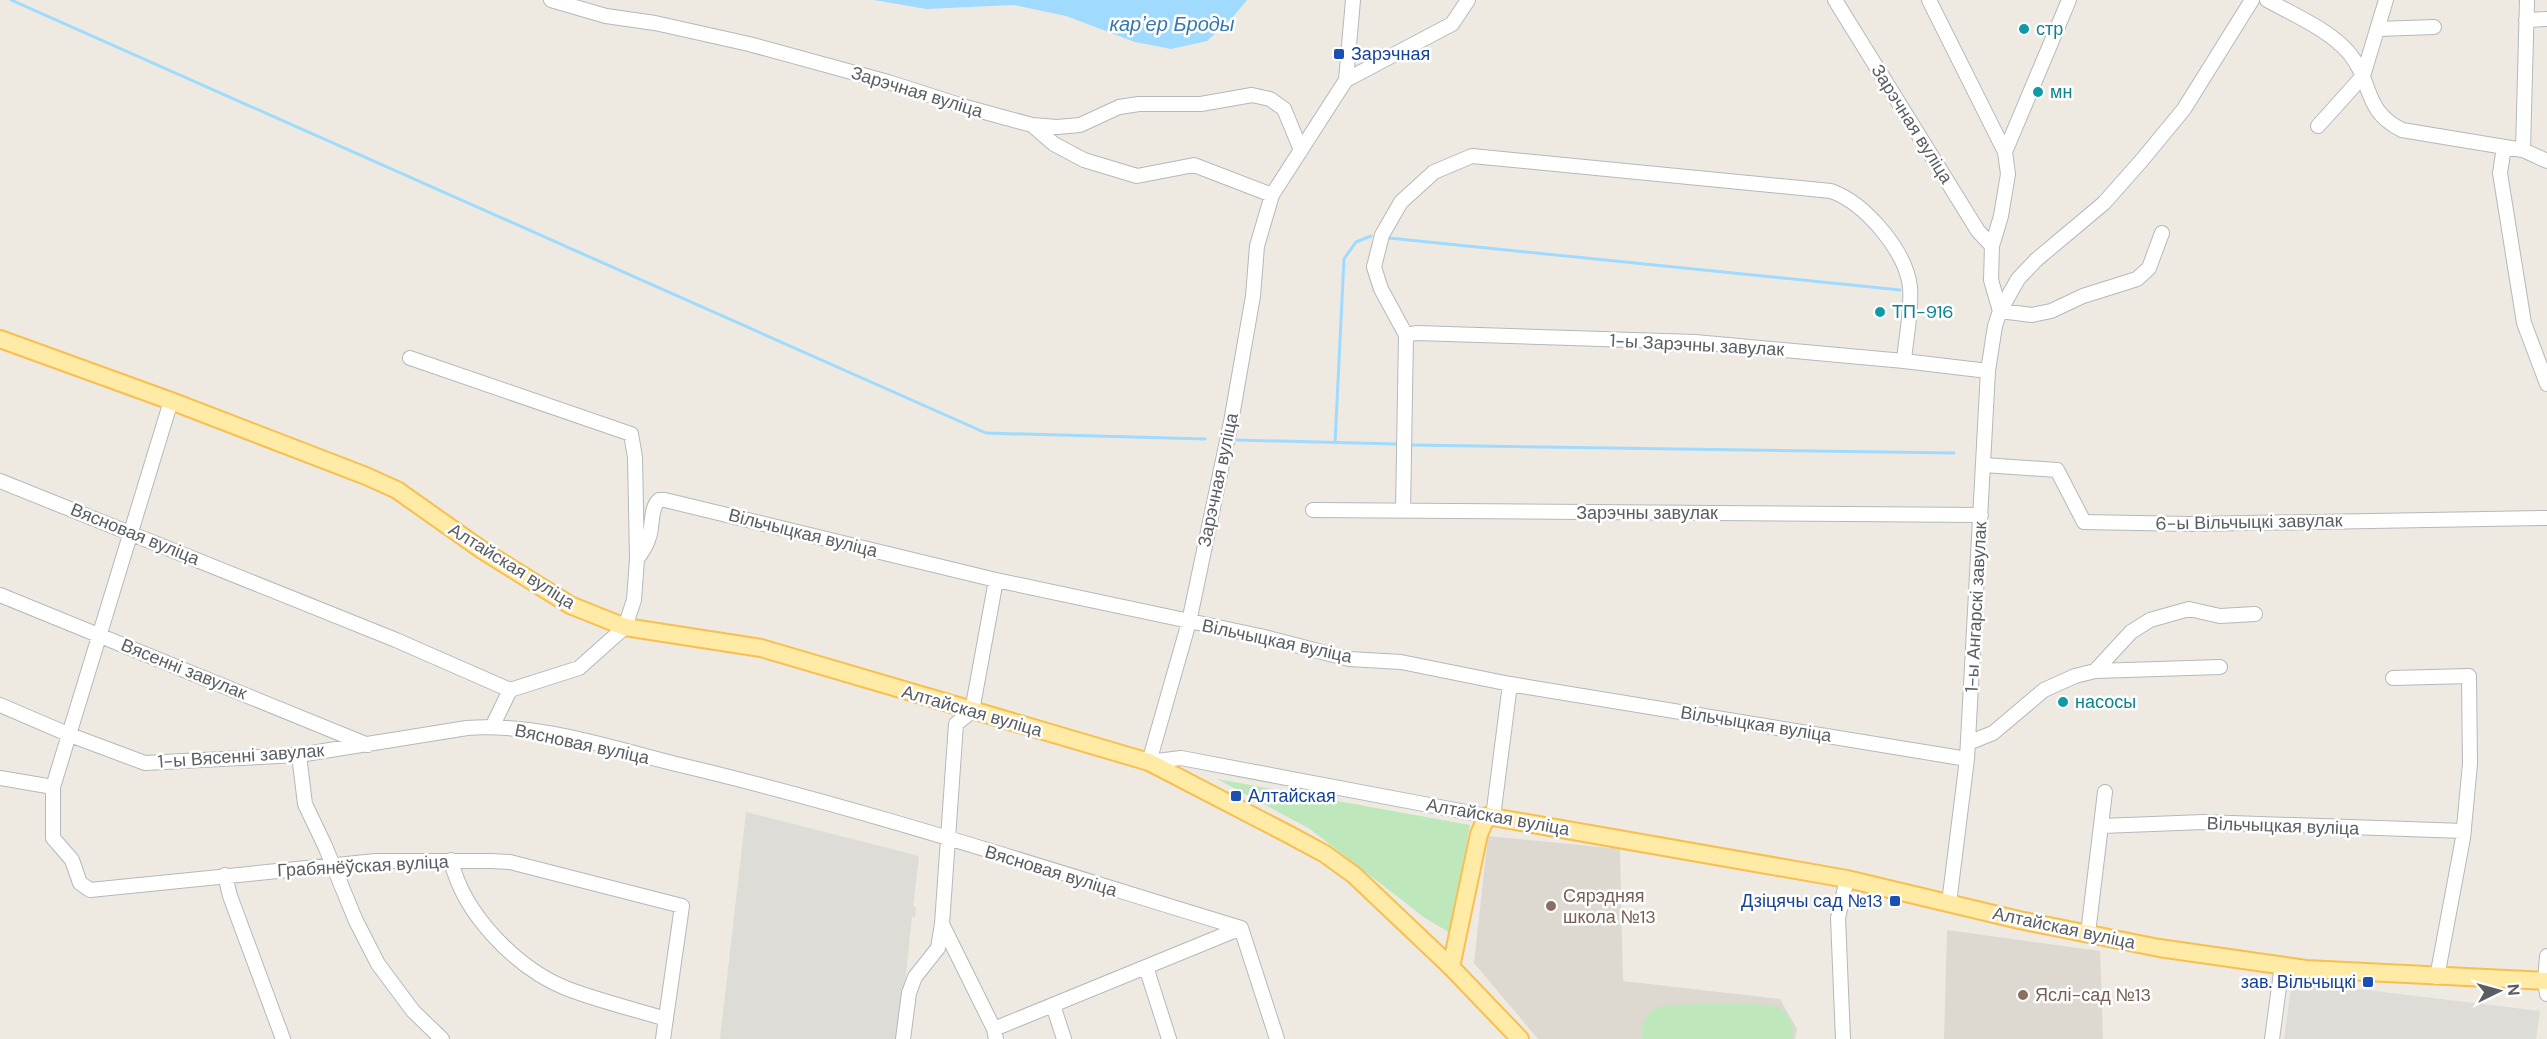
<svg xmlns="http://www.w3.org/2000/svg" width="2547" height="1039" font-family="'DM Sans',sans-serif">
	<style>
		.industrial { fill: #dedcd6 }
		.education { fill: #ded9d0 }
		.green { fill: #bee7bc }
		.water { fill: #a0dbff }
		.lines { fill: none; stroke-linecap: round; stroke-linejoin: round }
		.stream { stroke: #a0dbff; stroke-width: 3 }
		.minor-casing { stroke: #b4b8bd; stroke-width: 16 }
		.major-casing { stroke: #f8bf4f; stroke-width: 20 }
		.minor { stroke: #fff; stroke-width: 14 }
		.major { stroke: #ffeba5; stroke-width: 16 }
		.culture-dot { fill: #0f9aa8; stroke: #fff; stroke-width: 2 }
		.transit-dot { fill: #1a4fb4; stroke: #fff; stroke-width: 2 }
		.education-dot { fill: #8d6e63; stroke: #fff; stroke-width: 2 }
		.labels { text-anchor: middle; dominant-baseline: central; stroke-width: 5; stroke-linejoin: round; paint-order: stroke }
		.culture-label { font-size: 18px; fill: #0d838f; stroke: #fff; text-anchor: start }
		.transit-label { font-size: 18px; fill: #164399; stroke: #fff; text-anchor: start }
		.street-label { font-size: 18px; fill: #5a5e63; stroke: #fff }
		.education-label { font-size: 18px; fill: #785e54; stroke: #fff; text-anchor: start }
		.water-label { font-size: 20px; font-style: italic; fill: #3677ad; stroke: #fff }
	</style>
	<rect width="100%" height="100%" fill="#eeeae1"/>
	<path class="industrial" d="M746,812L919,856L913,907H916L915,917H912L899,1039H720Z
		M2292,981L2540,1011L2536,1039H2284Z"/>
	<path class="education" d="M1488,836L1620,849L1623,981L1780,999L1797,1029L1795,1039H1538L1474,963Z
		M1947,930L2100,951L2103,1039H1944Z"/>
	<path class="green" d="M1217,779L1470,825L1450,933L1425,918L1310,829Z
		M1667,1005C1687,1005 1765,1001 1779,1008C1790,1014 1795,1027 1792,1039H1643C1639,1021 1649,1007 1667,1005Z"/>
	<path class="water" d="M874,0H1247L1232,18L1207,41L1171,49L1135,42L1066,16L1014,5L926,9Z"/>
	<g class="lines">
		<path class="stream" d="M11,0L986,433L1205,439
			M1389,238L1900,290
			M1237,440L1396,444
			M1335,443L1344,259L1356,242L1371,236
			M1411,445L1954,453"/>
		<g class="minor-casing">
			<path id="minor" d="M551,0L606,16L655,23L749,44L888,82L966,107L1032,125L1054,144L1084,160L1137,176L1194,165L1272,195
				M1468,0L1452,24L1346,80L1272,195L1257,246L1253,296L1231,422L1189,622L1149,762L1181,758L1487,816
				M1835,0L1978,231L1992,246
				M1929,0L2005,152
				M2069,0L2005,152L2008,174L2001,216L1992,246L1991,280L2000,311L2032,315L2051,311L2083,296L2137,279L2149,268L2162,233
				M2267,0C2292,14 2330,30 2349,53C2374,83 2362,110 2402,130L2523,150L2547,161
				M2526,20L2547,19
				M2378,29L2434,27
				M1346,80L1353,0
				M1032,125L1057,127L1080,125L1119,107L1139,104H1201L1252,95L1270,99L1284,109L1301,150
				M2318,126L2363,76L2386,0
				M2504,147L2500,173L2524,323L2547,384
				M2523,150L2527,0
				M1406,335L1416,333L1695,342L1904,361L1988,371
				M410,358L631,434L635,457L637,559L634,600L625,627L579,668L510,690
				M171,401L53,787V838L72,860L80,883L90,890L376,861H491L510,862L682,906L663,1039
				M1984,465L2057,470L2084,522L2191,524L2547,518
				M0,481L396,640L510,690L492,727
				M1313,510L1981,515
				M1403,511L1406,335L1381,289L1374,267L1382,235L1401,202L1434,172L1472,156L1831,191C1865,203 1906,251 1910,287C1912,310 1906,337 1904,361
				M637,559C642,552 647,546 649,537C653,526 650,508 659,500H665L996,580L1260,636L1349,659L1401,662L1510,684L1967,759
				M0,595L368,745
				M2095,671L2131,632L2150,620L2189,609L2220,616L2255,614
				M2393,678L2469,676L2470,764L2463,838L2437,977
				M0,705L70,735L145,763L299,755L467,728C538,723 608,747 676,764C867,809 1053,871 1241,928
				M1968,743L1993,733L2044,690L2075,676L2095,671L2220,667
				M299,755L305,804L325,846L356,921L378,964L413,1011L442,1039
				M0,778L53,787
				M1493,817L1510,684
				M2102,826L2203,822L2464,831
				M451,860C463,914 517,969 568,989C600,1001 633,1009 666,1019
				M225,875L230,896L283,1039
				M1949,903L1967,759L1988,371L1995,326L2000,311L2018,279L2036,260L2104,203L2142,160L2184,109L2252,0
				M942,924L994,1029L996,1039
				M1241,928L1277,1039
				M2088,933L2105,792
				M2547,956L2545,981L2547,994
				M1146,967L1169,1039
				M1053,1005L1064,1039
				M994,1029L1241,928
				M903,1039L909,993L915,977L938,948L942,924L956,724L972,711L996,580
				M1843,1039L1838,918L1847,879
				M2272,1039L2282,965"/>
		</g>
		<g class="major-casing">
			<path id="major" d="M0,339L171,401L366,476L397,490L482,550L570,605L625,627L761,648L1149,762L1288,834L1325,854L1354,875L1451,967L1520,1039
				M1451,967L1479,834L1487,816L1847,879L2019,920L2159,948L2306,969L2547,981"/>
		</g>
		<use href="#minor" class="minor"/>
		<use href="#major" class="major"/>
	</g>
	<g class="culture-dot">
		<circle cx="2024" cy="29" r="6"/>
		<circle cx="2038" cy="92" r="6"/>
		<circle cx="1880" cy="312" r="6"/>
		<circle cx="2063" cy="702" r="6"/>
	</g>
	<g class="transit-dot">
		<rect x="1333" y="48" width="12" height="12" rx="3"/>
		<rect x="1230" y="790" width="12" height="12" rx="3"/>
		<rect x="1889" y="895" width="12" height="12" rx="3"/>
		<rect x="2362" y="976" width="12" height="12" rx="3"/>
	</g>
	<g class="education-dot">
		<circle cx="1551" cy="906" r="6"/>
		<circle cx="2023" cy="995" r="6"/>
	</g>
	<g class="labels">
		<g class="culture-label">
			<text x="2036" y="29">стр</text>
			<text x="2050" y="92">мн</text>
			<text x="1892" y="312">ТП-916</text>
			<text x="2075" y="702">насосы</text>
		</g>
		<g class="transit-label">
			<text x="1351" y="54">Зарэчная</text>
			<text x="1248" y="796">Алтайская</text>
			<text x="1883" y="901" text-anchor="end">Дзіцячы сад №13</text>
			<text x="2356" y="982" text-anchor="end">зав. Вільчыцкі</text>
		</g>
		<g class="street-label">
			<text transform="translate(917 92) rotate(17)">Зарэчная вуліца</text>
			<text transform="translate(1912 124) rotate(58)">Зарэчная вуліца</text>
			<text transform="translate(1697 345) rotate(3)">1-ы Зарэчны завулак</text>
			<text transform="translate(1218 480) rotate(-78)">Зарэчная вуліца</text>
			<text x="1647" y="513">Зарэчны завулак</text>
			<text transform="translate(2249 522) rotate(-1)">6-ы Вільчыцкі завулак</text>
			<text transform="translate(803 533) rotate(14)">Вільчыцкая вуліца</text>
			<text transform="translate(135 534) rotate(22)">Вясновая вуліца</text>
			<text transform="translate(512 566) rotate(32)">Алтайская вуліца</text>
			<text transform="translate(1976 607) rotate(-87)">1-ы Ангарскі завулак</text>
			<text transform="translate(1277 641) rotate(12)">Вільчыцкая вуліца</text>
			<text transform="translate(184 669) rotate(22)">Вясенні завулак</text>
			<text transform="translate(972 711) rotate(16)">Алтайская вуліца</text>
			<text transform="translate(1756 724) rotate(9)">Вільчыцкая вуліца</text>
			<text transform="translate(582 744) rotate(12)">Вясновая вуліца</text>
			<text transform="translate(241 756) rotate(-4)">1-ы Вясенні завулак</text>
			<text transform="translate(1498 817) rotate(10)">Алтайская вуліца</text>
			<text transform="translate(2283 826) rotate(2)">Вільчыцкая вуліца</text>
			<text transform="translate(363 866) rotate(-3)">Грабянёўская вуліца</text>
			<text transform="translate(1051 871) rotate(17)">Вясновая вуліца</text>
			<text transform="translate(2064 928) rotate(12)">Алтайская вуліца</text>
		</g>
		<g class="education-label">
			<text x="1563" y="896">Сярэдняя<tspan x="1563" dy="21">школа №13</tspan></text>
			<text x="2035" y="995">Яслі-сад №13</text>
		</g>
		<g class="water-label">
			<text x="1172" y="24">карʼер Броды</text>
		</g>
	</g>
	<g transform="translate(2499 991) rotate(85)" stroke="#ffffff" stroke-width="4.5" paint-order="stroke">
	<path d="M0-4.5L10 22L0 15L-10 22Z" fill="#5a5e63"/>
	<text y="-9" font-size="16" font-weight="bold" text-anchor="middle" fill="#5a5e63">N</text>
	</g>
</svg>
